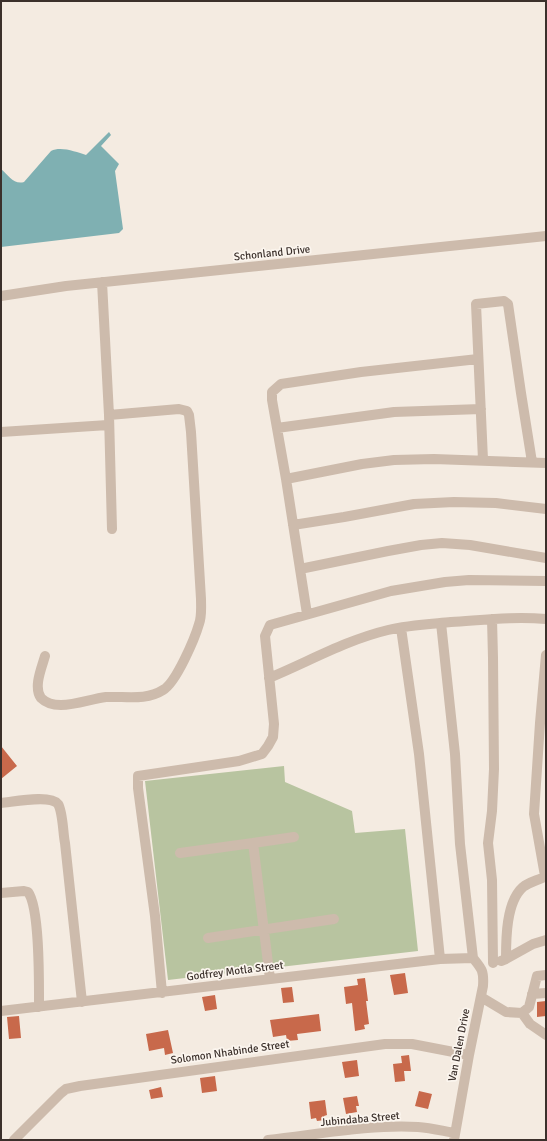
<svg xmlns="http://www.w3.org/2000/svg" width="547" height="1141" font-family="Signika,sans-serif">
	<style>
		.green { fill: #b8c4a0 }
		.water { fill: #7fb0b2 }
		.building { fill: #c8694b }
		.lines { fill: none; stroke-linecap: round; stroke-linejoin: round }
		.minor { stroke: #cdbbac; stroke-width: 10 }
		.labels { text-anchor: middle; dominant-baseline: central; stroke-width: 3.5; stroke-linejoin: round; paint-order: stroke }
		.street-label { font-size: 11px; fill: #3b302b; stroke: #fbf5ee }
	</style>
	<rect width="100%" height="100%" fill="#f4ebe1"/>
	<path class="green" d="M284,766L285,782L352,811L355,833L405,829L418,951L168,980L145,781Z"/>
	<path class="water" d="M109,132L111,135L101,146L119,164L115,171L123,229L119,233L1,247V169C8,175 14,185 24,182L51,151C61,146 76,152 86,155Z"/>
	<path class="building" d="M1,746L17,766L1,779Z
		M405,973L408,993L394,995L390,975Z
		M365,978L368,1001H366L369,1024L364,1025L365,1029L355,1031L352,1003L346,1004L344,987L358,985L357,979Z
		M292,987L294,1002L283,1003L281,988Z
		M215,995L217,1009L205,1011L202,997Z
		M546,1001V1016L537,1017V1002Z
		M319,1014L321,1031L297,1034L298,1040L287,1041L286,1035L273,1037L270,1020Z
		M19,1016L21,1038L9,1039L7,1017Z
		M168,1030L173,1053L165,1055L164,1048L149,1051L146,1034Z
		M409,1055L411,1071H404L405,1081L395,1082L393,1064L402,1063L401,1056Z
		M357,1060L359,1076L345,1078L342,1062Z
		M215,1076L217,1091L202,1093L200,1078Z
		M161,1087L163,1097L151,1099L149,1090Z
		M419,1091L432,1094L428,1109L415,1106Z
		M357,1096L359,1106H356L357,1112L346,1114L343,1098Z
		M325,1100L327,1115L324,1116L325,1120L317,1121L316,1118L311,1119L309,1102Z"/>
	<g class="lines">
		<path class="minor" d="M102,282L109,415L112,529
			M1,296L66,286L546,236
			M277,428L394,412L481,409
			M1,432L108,425
			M483,460L476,304L504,301L508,304L521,393L532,462
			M286,479L362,464L394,460L434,459L546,463
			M293,525L344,517L414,504L454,502L496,503L546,509
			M300,569L388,551L421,545L442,543L470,545L546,558
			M307,614L286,479L272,400V392L281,384L361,372L478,359
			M492,619L493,658L494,769L492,811L488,843L492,880L493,963
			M441,623L455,754L460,844L473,958
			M401,628L419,754L440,959
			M45,656C42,667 33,687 41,698C46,703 53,705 61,705C76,705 91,699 106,697C125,696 146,701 163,690C176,683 195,638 199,624C202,616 201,607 201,599L191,432L189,415L187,411L179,409L109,415
			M269,678C308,662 346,640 388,630C408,625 430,624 451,622C483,620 514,616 546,619
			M1,803C13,802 50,794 58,804C63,812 63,834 65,843C71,896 76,949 82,1002
			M180,853L253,843
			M545,876L534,814L540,723L546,655
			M1,893L24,891L28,892C40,908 39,984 39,1007
			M208,938L334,919
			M506,959C506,939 506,902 523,887C529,882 539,880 546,876
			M501,961L506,959L533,944L546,940
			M270,979L253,843L294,837
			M162,993L155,916L138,788V776L239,761L262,754L268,746L273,737L274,724L265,636L270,625L391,591L445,582L469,580L546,581
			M532,994L546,993
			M481,997L506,1012L522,1013L529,1007L537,976L546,975
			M1,1011L440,959L473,958
			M522,1013L530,1024L546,1035
			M14,1140L61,1093L66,1089L80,1086L385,1044H412L469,1055
			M268,1140C315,1135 371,1124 418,1127C431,1128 443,1131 455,1133
			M454,1140L469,1055L483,986C484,971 482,969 473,958"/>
	</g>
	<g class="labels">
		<g class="street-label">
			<text transform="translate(272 253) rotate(-6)">Schonland Drive</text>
			<text transform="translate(235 971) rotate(-7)">Godfrey Motla Street</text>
			<text transform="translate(459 1045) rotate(-79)">Van Dalen Drive</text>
			<text transform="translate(230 1052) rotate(-8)">Solomon Nhabinde Street</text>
			<text transform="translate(360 1119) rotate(-5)">Jubindaba Street</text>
		</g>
	</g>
	<rect width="547" height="1141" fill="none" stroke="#3b302b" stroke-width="4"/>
</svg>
